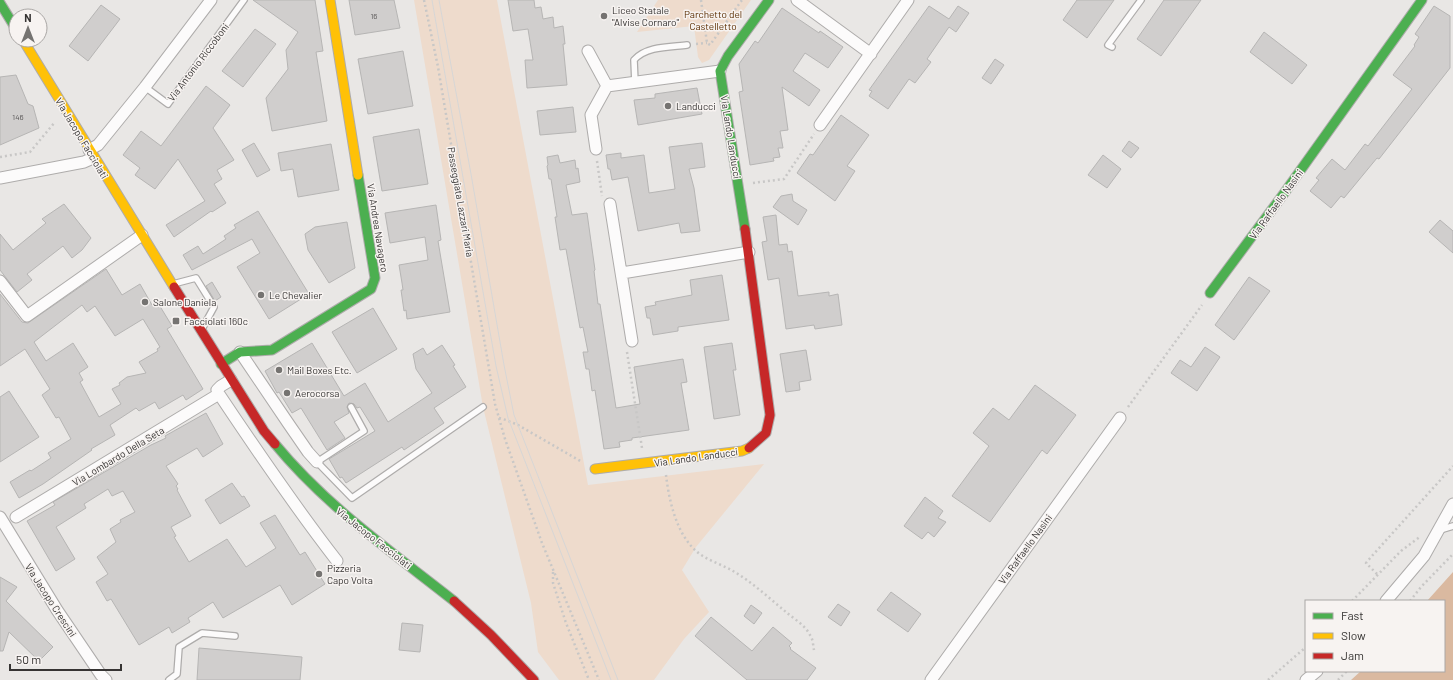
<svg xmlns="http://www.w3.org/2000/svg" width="1453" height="680" font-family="Barlow,sans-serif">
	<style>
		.green { fill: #eedbcc }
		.water { fill: #dab9a0 }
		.building { fill: #d0cecd; stroke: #b6b5b4; fill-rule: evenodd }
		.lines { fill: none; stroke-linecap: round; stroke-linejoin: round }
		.lane-casing { stroke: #aeacab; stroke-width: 8 }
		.street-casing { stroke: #aeacab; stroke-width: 13 }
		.fast-casing { stroke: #aeacab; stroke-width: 11 }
		.slow-casing { stroke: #aeacab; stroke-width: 11 }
		.jam-casing { stroke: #aeacab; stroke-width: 11 }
		.path { stroke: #c8c7c6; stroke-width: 2.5; stroke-dasharray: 2 3; stroke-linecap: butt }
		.lane { stroke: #fcfbfb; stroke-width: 5.5 }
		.street { stroke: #fcfbfb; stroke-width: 11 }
		.fast { stroke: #4caf50; stroke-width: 9 }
		.slow { stroke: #ffc107; stroke-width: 9 }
		.jam { stroke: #c62828; stroke-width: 9 }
		.tram { stroke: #d6d6d6; stroke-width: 1 }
		.poi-dot { fill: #757371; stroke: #f7f3f1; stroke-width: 1.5 }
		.labels { text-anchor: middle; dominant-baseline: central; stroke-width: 3; stroke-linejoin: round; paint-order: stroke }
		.number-label { font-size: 8px; fill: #5c5a5a }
		.poi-label { font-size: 10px; fill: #363433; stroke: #f7f3f1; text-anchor: start }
		.park-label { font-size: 10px; fill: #5b2e02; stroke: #f7f3f1 }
		.street-label { font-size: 10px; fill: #363433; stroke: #f7f3f1 }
	</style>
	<rect width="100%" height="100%" fill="#e9e7e5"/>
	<path class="green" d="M414,0H497L588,485L764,464L696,547L682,570L709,612L684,639L654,680H559L538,652L531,603L483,407Z
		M658,0H751L709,60L702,63L698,57L694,26L637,32Z"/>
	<path class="water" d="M1453,572V680H1351L1361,671H1444V601H1427Z"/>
	<path class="building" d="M253,0H315L323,51L316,52L327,121L272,131L266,98L288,69L286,50L298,32Z
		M349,0H394L400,28L355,35Z
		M508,0H534L535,8L541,7L543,19L553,17L554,28L563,26L565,44H563L567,85L527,88L525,60H533L528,29L513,31Z
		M1077,0H1114L1087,38L1063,20Z
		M1164,0H1201L1161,56L1137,39Z
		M101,5L120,19L88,61L69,46Z
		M929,6L949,19L958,6L969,13L956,32L949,27L927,59L931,62L915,83L909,79L888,109L869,96L872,91L869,90Z
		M1434,6L1450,16V68L1379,159L1377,158L1344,198L1341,196L1331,208L1310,191L1319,180L1316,178L1332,159L1345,170L1365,144L1368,146L1412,89L1393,75L1415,46L1414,45L1419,37L1415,34Z
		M782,8L819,33L820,31L843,47L828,68L805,53L793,71L820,90L809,106L782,87L788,130L780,131L783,148H778L780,157L773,158L774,161L750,165L739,92L743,91L739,64L755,41L758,43Z
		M255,29L276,44L243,87L222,71Z
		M1264,32L1307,65L1292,84L1250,52Z
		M403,51L413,106L368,114L358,59Z
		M995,59L1004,65L991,84L982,78Z
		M16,75L28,104L33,106L39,128L0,145V77Z
		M206,86L230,105L213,128L234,160L217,170L222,179L214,184L226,203L212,212L211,211L174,237L166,225L205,201L178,159L155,189L135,175L140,168L123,155L141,131L161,146Z
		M697,88L702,114L638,125L634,100L655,98V94Z
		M573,107L576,132L540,135L537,111Z
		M841,115L869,135L847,166L855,171L835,201L797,173L810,154L813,155Z
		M419,129L428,184L382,191L373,137Z
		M1129,141L1139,148L1131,158L1122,151Z
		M254,143L270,170L257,177L242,150Z
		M702,143L705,167L689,169L694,188L700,231L681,233L679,223L638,231L628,177L612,180L610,169H608L606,155L621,153V158L644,155L649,193L675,189L669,147Z
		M331,144L339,190L298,197L293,169L281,171L278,153Z
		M558,155L560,163L575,160L576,169L578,168L580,182L566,185L572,215L587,213L595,270L594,271L598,304H600L616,408L640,404L634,367L683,359L687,382L681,383L689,430L632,438V440L619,442L620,447L604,449L595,390L592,391L589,369H586L583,352H588L583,327L580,328L566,249L560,250L555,217H557L551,179H549L547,166L548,165L547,157Z
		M1103,155L1121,169L1107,188L1088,175Z
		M792,194L793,201L807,210L798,225L773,207L781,196Z
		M64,204L91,238L82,250L72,258L63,246L27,274L32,280L17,292L0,270V234L13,250L46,223L42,219Z
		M436,205L441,240L438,241L450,312L407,319L406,310L404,311L401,290H403L402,283L399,265L428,260L425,237L390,243L385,213Z
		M258,211L309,294L269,319L237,267L260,253L252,239L192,270L183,255L198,246L203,254L226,239L224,236L236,228L234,225Z
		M776,215L779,245L787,244L788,252L792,251L798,296L829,292V296L838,294L842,325L815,329L814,325L786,329L779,278L768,280L762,242L767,241L763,217Z
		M1440,220L1453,231V253L1429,232Z
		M347,222L355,268L329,283L308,250L305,234L315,227Z
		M106,269L122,295L140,284L152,305L158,303L172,326L167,329L203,389L186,400L183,395L159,409L155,402L139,411L136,408L110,425L115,435L91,449L92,450L43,484L19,498L10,482L30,470L31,471L51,458L48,453L71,439L59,417L56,418L42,395L50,389L25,349L0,366V294L22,322L28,323ZM82,305L87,312L95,306L115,336L143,319L160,347L157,349L158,351L139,362L146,373L127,377L119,383L120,385L112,389L121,404L99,417L80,382L83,380L79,373L88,367L73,343L46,361L34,342Z
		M722,275L729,320L678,327V331L653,335L650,318H647L645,307L656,305L655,302L692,295L690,280Z
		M1249,277L1270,291L1234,340L1215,325Z
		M212,282L221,297L215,301L206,286Z
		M373,308L397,349L357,373L332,332Z
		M312,343L344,396L365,383L388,422L432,393L416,369L413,354L423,348L427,355L442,345L455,365L453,366L466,387L434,408L444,423L404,450L402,447L346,483L342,477L340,478L329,459L375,431L360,407L357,408L354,404L349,403L347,407L349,413L334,422L345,438L327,450L301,408L292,413L279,392L277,393L265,371Z
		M732,343L736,370H733L740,415L714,419L704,347Z
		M1205,347L1220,357L1197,391L1171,373L1180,360L1191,367Z
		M806,350L811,380L799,382L800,390L786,392L780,354Z
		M1035,385L1076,415L1047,454L1042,450L990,522L952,496L989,446L973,433L993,408L1009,420Z
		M9,391L39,437L0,462V397Z
		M206,413L223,444L203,457L197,448L166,466L178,484L176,486L178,489L177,490L191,516L171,527L176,536L174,537L189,562L227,539L246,567L276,548L260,523L275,515L300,555L305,552L325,584L292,605L280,585L223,618L213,602L188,618L190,622L172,633L169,627L139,645L111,599L107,601L96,582L108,574L97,557L116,542L110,529L121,522L120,520L135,512L123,491L112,496L108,489L84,504L86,508L56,527L75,559L56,571L27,521L55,505L53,502L108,470L151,445L166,438L165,436Z
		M232,483L242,497L244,496L250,506L220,524L205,500Z
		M925,497L943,511L938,518L946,522L934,537L928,532L922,539L904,526Z
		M0,577L17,587L6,601L53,647L39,661L9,632L3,651H0Z
		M891,592L921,614L908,632L877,610Z
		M838,604L850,612L841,626L828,617Z
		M751,605L762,613L754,624L744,616Z
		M711,617L752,651L773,627L792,643L789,646L791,648L790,649L816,668L807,680H747L695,636Z
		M402,623L423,625L420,652L399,650Z
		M199,648L302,657L300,680H197Z"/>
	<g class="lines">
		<g class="lane-casing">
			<path id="lane" d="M1112,47L1108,45L1141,0
				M635,83L634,60C646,46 670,47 687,45
				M145,87L168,104L244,0
				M173,284L196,278L214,307L202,329
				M351,407L364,431L317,462L352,498L483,407
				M1440,530L1453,526
				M169,680L177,674L179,647L202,633L235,636"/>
		</g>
		<g class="street-casing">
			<path id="street" d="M797,0L871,54
				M588,51L607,86L591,115L596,149
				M607,86L720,71
				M820,125L908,0
				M89,150L98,145L145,87L211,0
				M0,178L84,162L93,158
				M610,204L632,341
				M622,273L749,252
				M0,281L27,316L142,235
				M240,352L288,423L308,452L317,462
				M231,380L221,386L217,390L219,394C257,451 295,507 337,561
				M0,517L57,610L101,675L106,680
				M16,517L219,394
				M1386,601L1424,556L1453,504
				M931,680L1120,418
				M1306,680L1317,671"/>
		</g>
		<g class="fast-casing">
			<path id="fast" d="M0,3L16,29
				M745,229L720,71L728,56L769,0
				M1210,293L1285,192L1422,0
				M221,364L240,352L272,350L371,289L375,278L358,175
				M275,444C326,506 392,552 454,601"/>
		</g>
		<g class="slow-casing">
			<path id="slow" d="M330,0L358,175
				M23,40L174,287
				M595,469L742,451L749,448"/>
		</g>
		<g class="jam-casing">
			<path id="jam" d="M745,229L770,415L766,433L749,448
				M174,287L264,431L275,444
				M454,601L491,635L534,680"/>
		</g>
		<path class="path" d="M424,0L438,67L495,404L505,439L542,543L599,680
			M701,0L707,43L710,45L742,0
			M696,44L707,43
			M0,157L30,152L55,122
			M597,161L602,196
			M753,183L784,179L814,134
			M627,352L642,448
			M1128,407L1202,305
			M499,418L506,420L518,425L582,462
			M666,475C669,500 676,533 696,551C706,560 721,564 733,571C752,582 769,598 786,612C794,619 805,625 810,635C813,639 813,645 814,650
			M553,572V583L566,623L589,680
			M1377,574L1366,563L1371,557L1453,466
			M1352,601L1401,551L1421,536
			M1410,601L1421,587L1453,554
			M1268,680L1306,647
			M1338,680L1347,671"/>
		<use href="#lane" class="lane"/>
		<use href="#street" class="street"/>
		<use href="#fast" class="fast"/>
		<use href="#slow" class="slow"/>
		<use href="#jam" class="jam"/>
		<path class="tram" d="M432,0L496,366L508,418L611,680
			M439,0L471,174L504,365L514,415L618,680"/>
	</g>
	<g class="poi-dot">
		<circle cx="604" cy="16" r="4"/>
		<circle cx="668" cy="106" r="4"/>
		<circle cx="261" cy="295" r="4"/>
		<circle cx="145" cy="302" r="4"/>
		<rect x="172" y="317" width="8" height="8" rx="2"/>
		<circle cx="279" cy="370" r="4"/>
		<circle cx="287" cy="393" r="4"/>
		<circle cx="319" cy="574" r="4"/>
	</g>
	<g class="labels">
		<g class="number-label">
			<text x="374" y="16">16</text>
			<text x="18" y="117">146</text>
		</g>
		<g class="poi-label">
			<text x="612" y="10">Liceo Statale<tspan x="612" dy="12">"Alvise Cornaro"</tspan></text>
			<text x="676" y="106">Landucci</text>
			<text x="269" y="295">Le Chevalier</text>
			<text x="153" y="302">Salone Daniela</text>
			<text x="184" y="321">Facciolati 160c</text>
			<text x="287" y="370">Mail Boxes Etc.</text>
			<text x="295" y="393">Aerocorsa</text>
			<text x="327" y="568">Pizzeria<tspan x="327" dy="12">Capo Volta</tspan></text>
		</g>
		<g class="park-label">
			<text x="713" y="14">Parchetto del<tspan x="713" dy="12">Castelletto</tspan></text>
		</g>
		<g class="street-label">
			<text transform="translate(198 62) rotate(-53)">Via Antonio Riccoboni</text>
			<text transform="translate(731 137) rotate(81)">Via Lando Landucci</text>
			<text transform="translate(82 138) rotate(59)">Via Jacopo Facciolati</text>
			<text transform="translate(461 202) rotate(80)">Passeggiata Lazzari Maria</text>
			<text transform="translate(1276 204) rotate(-54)">Via Raffaello Nasini</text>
			<text transform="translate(378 228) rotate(81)">Via Andrea Navagero</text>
			<text transform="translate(118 456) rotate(-31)">Via Lombardo Della Seta</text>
			<text transform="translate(696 457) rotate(-8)">Via Lando Landucci</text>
			<text transform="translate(374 538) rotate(38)">Via Jacopo Facciolati</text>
			<text transform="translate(1025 549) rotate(-54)">Via Raffaello Nasini</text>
			<text transform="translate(51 600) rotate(57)">Via Jacopo Crescini</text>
		</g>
	</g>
	<rect x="1305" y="600" width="140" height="72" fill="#f7f3f1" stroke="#aaa7a5"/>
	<rect x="1313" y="613" width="20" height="6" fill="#4caf50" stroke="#aaa7a5"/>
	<text x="1341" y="620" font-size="12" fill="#363433">Fast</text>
	<rect x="1313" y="633" width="20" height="6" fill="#ffc107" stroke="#aaa7a5"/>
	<text x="1341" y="640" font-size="12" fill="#363433">Slow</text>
	<rect x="1313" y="653" width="20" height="6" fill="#c62828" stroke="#aaa7a5"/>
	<text x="1341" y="660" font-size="12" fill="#363433">Jam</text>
	<g transform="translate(28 28)"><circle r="19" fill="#f7f3f1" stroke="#aaa7a5"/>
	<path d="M0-3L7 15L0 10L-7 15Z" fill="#757371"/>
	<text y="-6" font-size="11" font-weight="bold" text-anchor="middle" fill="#363433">N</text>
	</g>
	<path d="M10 664v6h111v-6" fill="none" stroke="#363433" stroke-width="2"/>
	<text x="16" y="664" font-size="12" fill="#363433" stroke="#f7f3f1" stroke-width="3" paint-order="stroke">50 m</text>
</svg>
